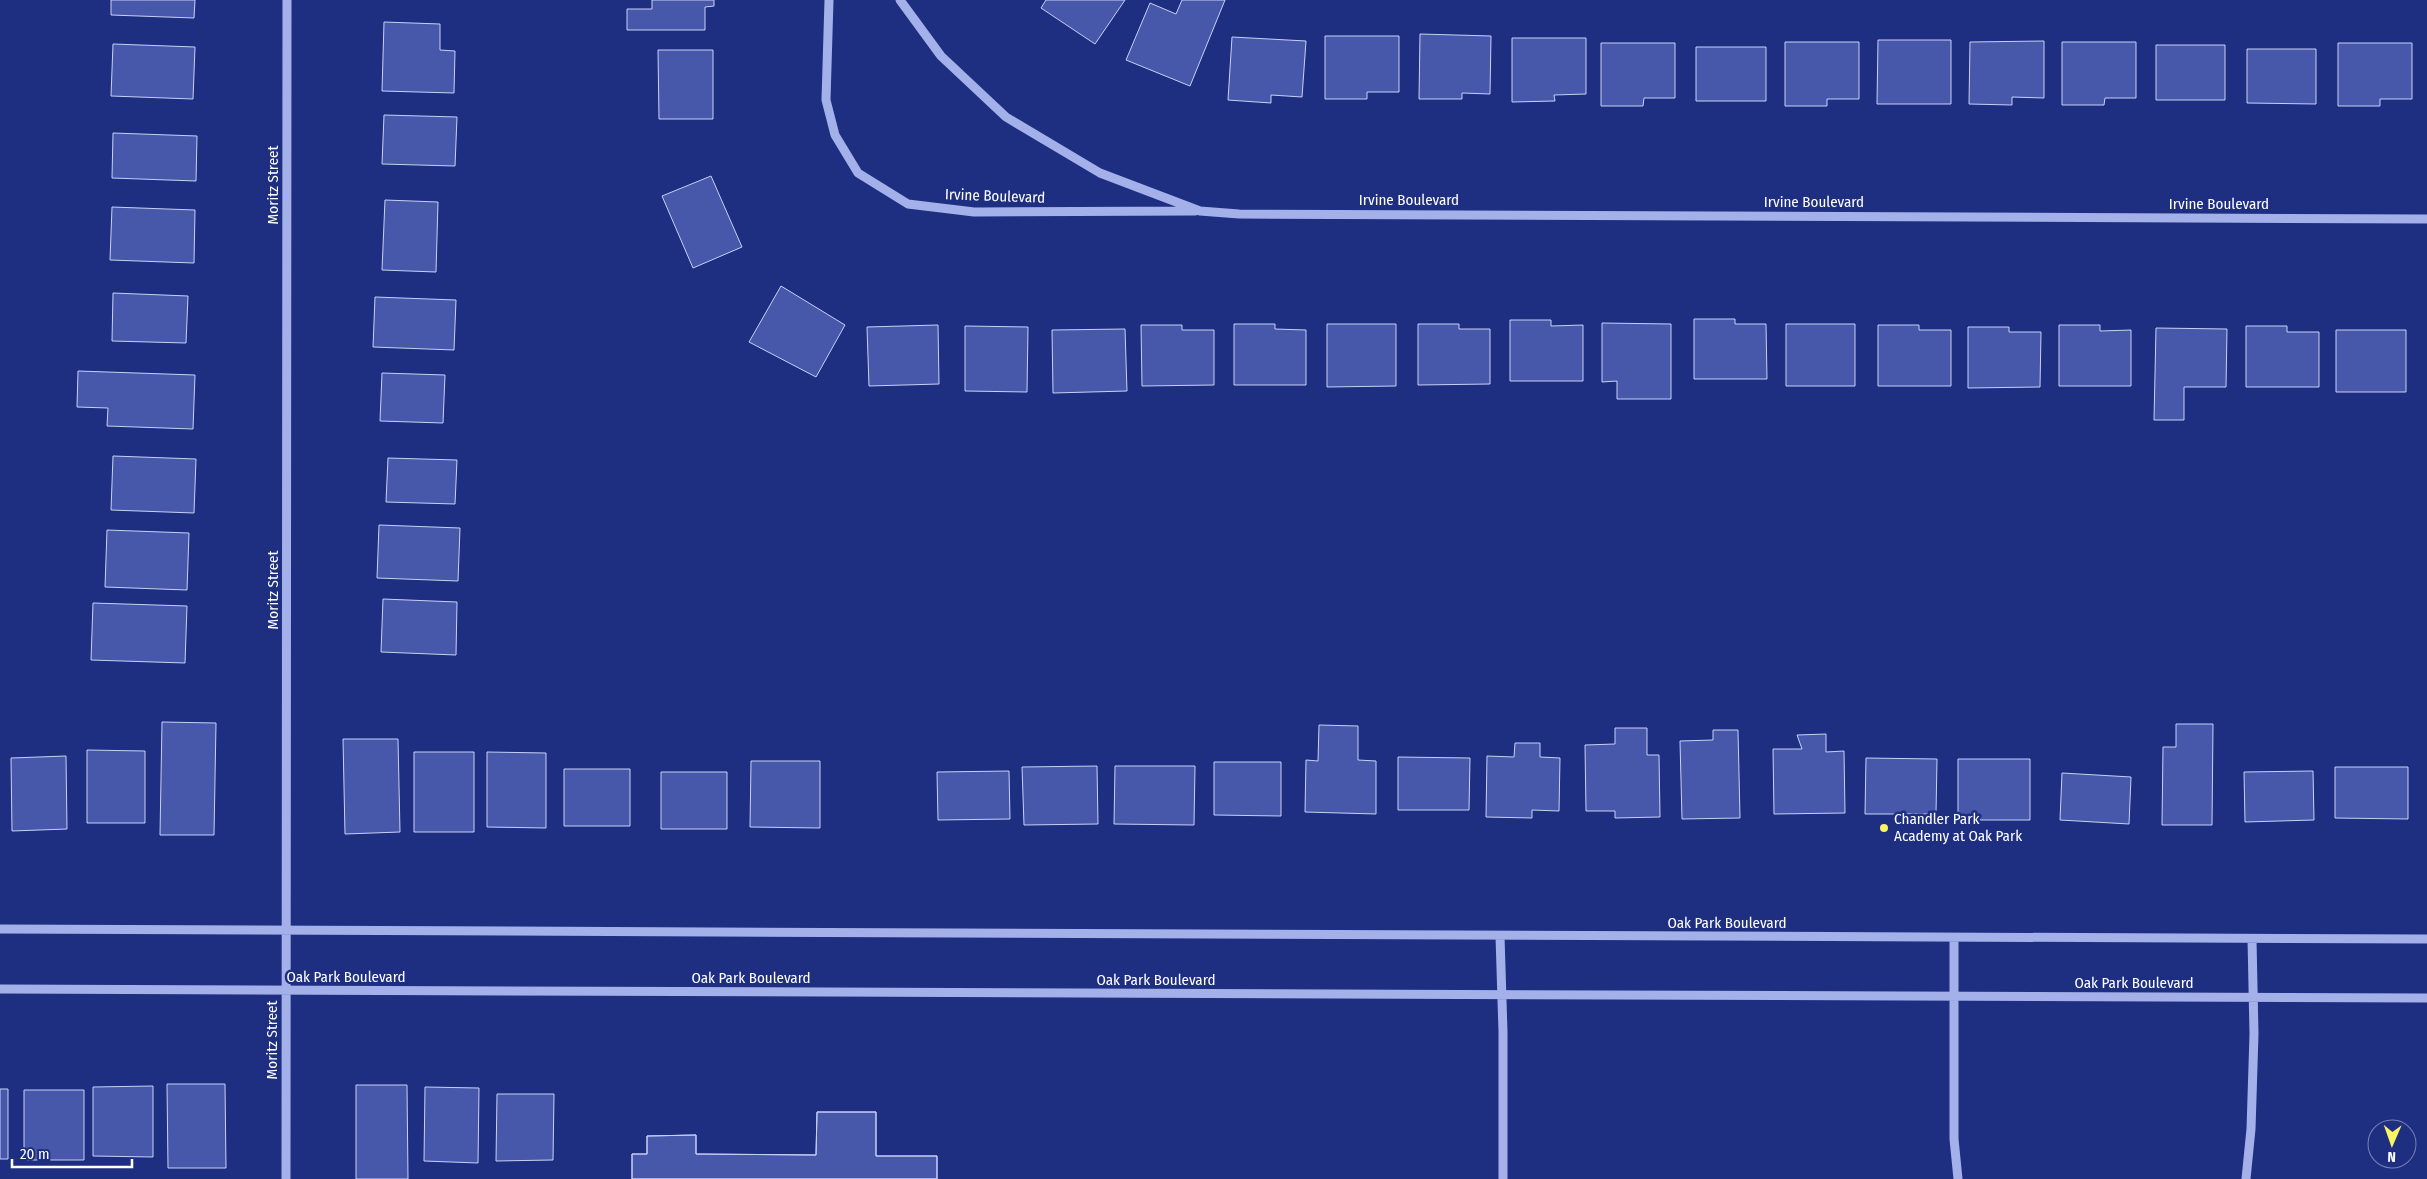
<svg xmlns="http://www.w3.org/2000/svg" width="2427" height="1179" font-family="'Fira Sans Condensed',sans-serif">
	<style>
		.building { fill: #4758ab; stroke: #c8d0f7 }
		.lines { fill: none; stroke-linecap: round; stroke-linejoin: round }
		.minor { stroke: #a4b0e9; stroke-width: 9 }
		.poi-dot { fill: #f7f563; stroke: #1e2f81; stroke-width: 2 }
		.labels { text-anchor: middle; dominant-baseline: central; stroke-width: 5; stroke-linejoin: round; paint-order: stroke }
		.street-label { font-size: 15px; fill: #fff; stroke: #1e2f81 }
		.poi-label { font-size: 15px; fill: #fff; stroke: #1e2f81; text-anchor: start }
	</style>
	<rect width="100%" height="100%" fill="#1e2f81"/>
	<path class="building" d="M111,0H195L194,18L111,15Z
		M652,0H714V6L705,7V30H627V9H652Z
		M1046,0H1125L1095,44L1041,8Z
		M1182,0H1225L1190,86L1126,60L1150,3L1176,14Z
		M384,22L440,24V50L455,51L454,93L382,91Z
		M1420,34L1491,36L1490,94L1462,93V99H1419Z
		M1325,36H1399V92H1367V99H1325Z
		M1232,37L1306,41L1302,97L1271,95V103L1228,100Z
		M1512,38H1586V94L1554,95L1555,101L1512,102Z
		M1878,40H1951V104H1877Z
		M2044,41V98L2012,97V105L1969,104L1970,42Z
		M1785,42H1859V99H1827V106H1785Z
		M2062,42H2136V98H2105L2104,105H2062Z
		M1601,43H1675V98H1644L1643,106H1601Z
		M2338,43H2412V99H2380V106H2338Z
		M113,44L195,47L193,99L111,96Z
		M2156,45H2225V100H2156Z
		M1696,47H1766V101H1696Z
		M2247,49H2316V104L2247,103Z
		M658,50H713V119H659Z
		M384,115L457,117L455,166L382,164Z
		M113,133L197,136L196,181L112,178Z
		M711,176L742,247L693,268L662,196Z
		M385,200L438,202L436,272L382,270Z
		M112,207L195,210L194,263L110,260Z
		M781,286L845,325L816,377L749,342Z
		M113,293L188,296L186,343L112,341Z
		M375,297L456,300L454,350L373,347Z
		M1694,319H1735V324H1766L1767,379H1694Z
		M1510,320H1551V326L1583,325V381H1510Z
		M1602,323L1671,324V399H1617V381L1602,382Z
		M1234,324H1275V329L1306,330V385H1234Z
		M1327,324H1396V386L1327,387Z
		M1418,324H1459V329H1490V384L1418,385Z
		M1786,324H1855V386H1786Z
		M938,325L939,384L869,386L867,327Z
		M1141,325H1182V330H1214V385L1142,386Z
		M1878,325H1919V330H1951V386H1878Z
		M2059,325H2100V331L2131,330V386H2059Z
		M965,326L1028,327L1027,392L965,391Z
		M2246,326H2287V332H2319V387H2246Z
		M1968,327H2009V332H2041L2040,387L1968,388Z
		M2156,328L2227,329L2226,387H2184V420H2154Z
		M1125,329L1127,391L1053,393L1052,330Z
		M2336,330H2406V392H2336Z
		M78,371L195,375L193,429L107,426L108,408L77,407Z
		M382,373L445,375L443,423L380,421Z
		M113,456L196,459L194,513L111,510Z
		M388,458L457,460L455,504L386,502Z
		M379,525L460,528L458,581L377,578Z
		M107,530L189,533L187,590L105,587Z
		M383,599L457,602L456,655L381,652Z
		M93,603L187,606L185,663L91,660Z
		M162,722L216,723L214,835H160Z
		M2176,724H2213L2212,825H2162L2163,747H2176Z
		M1319,725L1358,726V760L1376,761V814L1305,812L1306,760L1318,761Z
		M1615,728H1647V755H1659L1660,817L1615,818V811H1586L1585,745L1615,744Z
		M1713,730H1738L1740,818L1682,819L1680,741L1713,740Z
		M1826,734V752L1844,751L1845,813L1774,814L1773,749H1802L1797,735Z
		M343,739H398L400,832L345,834Z
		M1515,743H1540V757L1560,758L1559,811L1532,810V818L1486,817L1487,756L1514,757Z
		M87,750L145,751V823H87Z
		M414,752H474V832H414Z
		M487,752L546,753V828L487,827Z
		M66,756L67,829L12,831L11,758Z
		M1398,757L1470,758L1469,810H1398Z
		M1866,758L1937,759L1936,814H1865Z
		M1958,759H2030V820H1958Z
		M751,761H820V828L750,827Z
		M1214,762H1281V816L1214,815Z
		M1097,766L1098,824L1024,825L1022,767Z
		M1115,766H1195L1194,825L1114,824Z
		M2335,767H2408V819L2335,818Z
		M564,769H630V826H564Z
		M1009,771L1010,819L938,820L937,772Z
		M2313,771L2314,820L2245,822L2244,772Z
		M661,772H727V829H661Z
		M2062,773L2131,777L2129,824L2060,820Z
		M167,1084H225L226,1168H168Z
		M356,1085H407L408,1179H356Z
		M153,1086V1157L93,1156V1087Z
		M425,1087L479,1088L478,1163L424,1161Z
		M0,1089H8V1159H0Z
		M24,1090H84V1160H24Z
		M497,1094H554L553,1160L496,1161Z
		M817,1112H876V1156H937V1179H632V1154H647V1136L696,1135V1154L816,1155Z
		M817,1112H876V1156H937V1179H632V1154H647V1136L696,1135V1154L816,1155Z"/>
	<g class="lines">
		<path class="minor" d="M829,0L826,100L835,135L858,173L908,204L974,212L1195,211
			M900,0L941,56L1006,117L1100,173L1200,211L1239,214L2427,219
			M0,929L2427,939
			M1500,936L1503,1032V1179
			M1954,938V1139L1958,1179
			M0,989L2427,998
			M286,1179L287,0
			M2246,1179L2251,1129L2254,1034L2252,939"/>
	</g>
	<circle class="poi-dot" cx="1884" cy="828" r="5"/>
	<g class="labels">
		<g class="street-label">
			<text transform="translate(273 185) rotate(-90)">Moritz Street</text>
			<text transform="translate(995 196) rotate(2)">Irvine Boulevard</text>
			<text x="1409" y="200">Irvine Boulevard</text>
			<text x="1814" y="202">Irvine Boulevard</text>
			<text x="2219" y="204">Irvine Boulevard</text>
			<text transform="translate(273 590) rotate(-90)">Moritz Street</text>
			<text x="1727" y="923">Oak Park Boulevard</text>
			<text x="346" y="977">Oak Park Boulevard</text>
			<text x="751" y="978">Oak Park Boulevard</text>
			<text x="1156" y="980">Oak Park Boulevard</text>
			<text x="2134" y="983">Oak Park Boulevard</text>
			<text transform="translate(272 1040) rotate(-90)">Moritz Street</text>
		</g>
		<g class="poi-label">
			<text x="1894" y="819">Chandler Park<tspan x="1894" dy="17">Academy at Oak Park</tspan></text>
		</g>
	</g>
	<g transform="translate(2392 1144) rotate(182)"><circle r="24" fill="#1e2f81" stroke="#7882b3"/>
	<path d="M0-4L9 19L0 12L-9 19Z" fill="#f7f563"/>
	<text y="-8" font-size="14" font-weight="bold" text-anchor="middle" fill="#ffffff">N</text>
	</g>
	<path d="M12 1159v8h120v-8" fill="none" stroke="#ffffff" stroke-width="2.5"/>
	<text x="20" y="1159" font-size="15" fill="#ffffff" stroke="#1e2f81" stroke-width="4" paint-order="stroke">20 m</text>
</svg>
